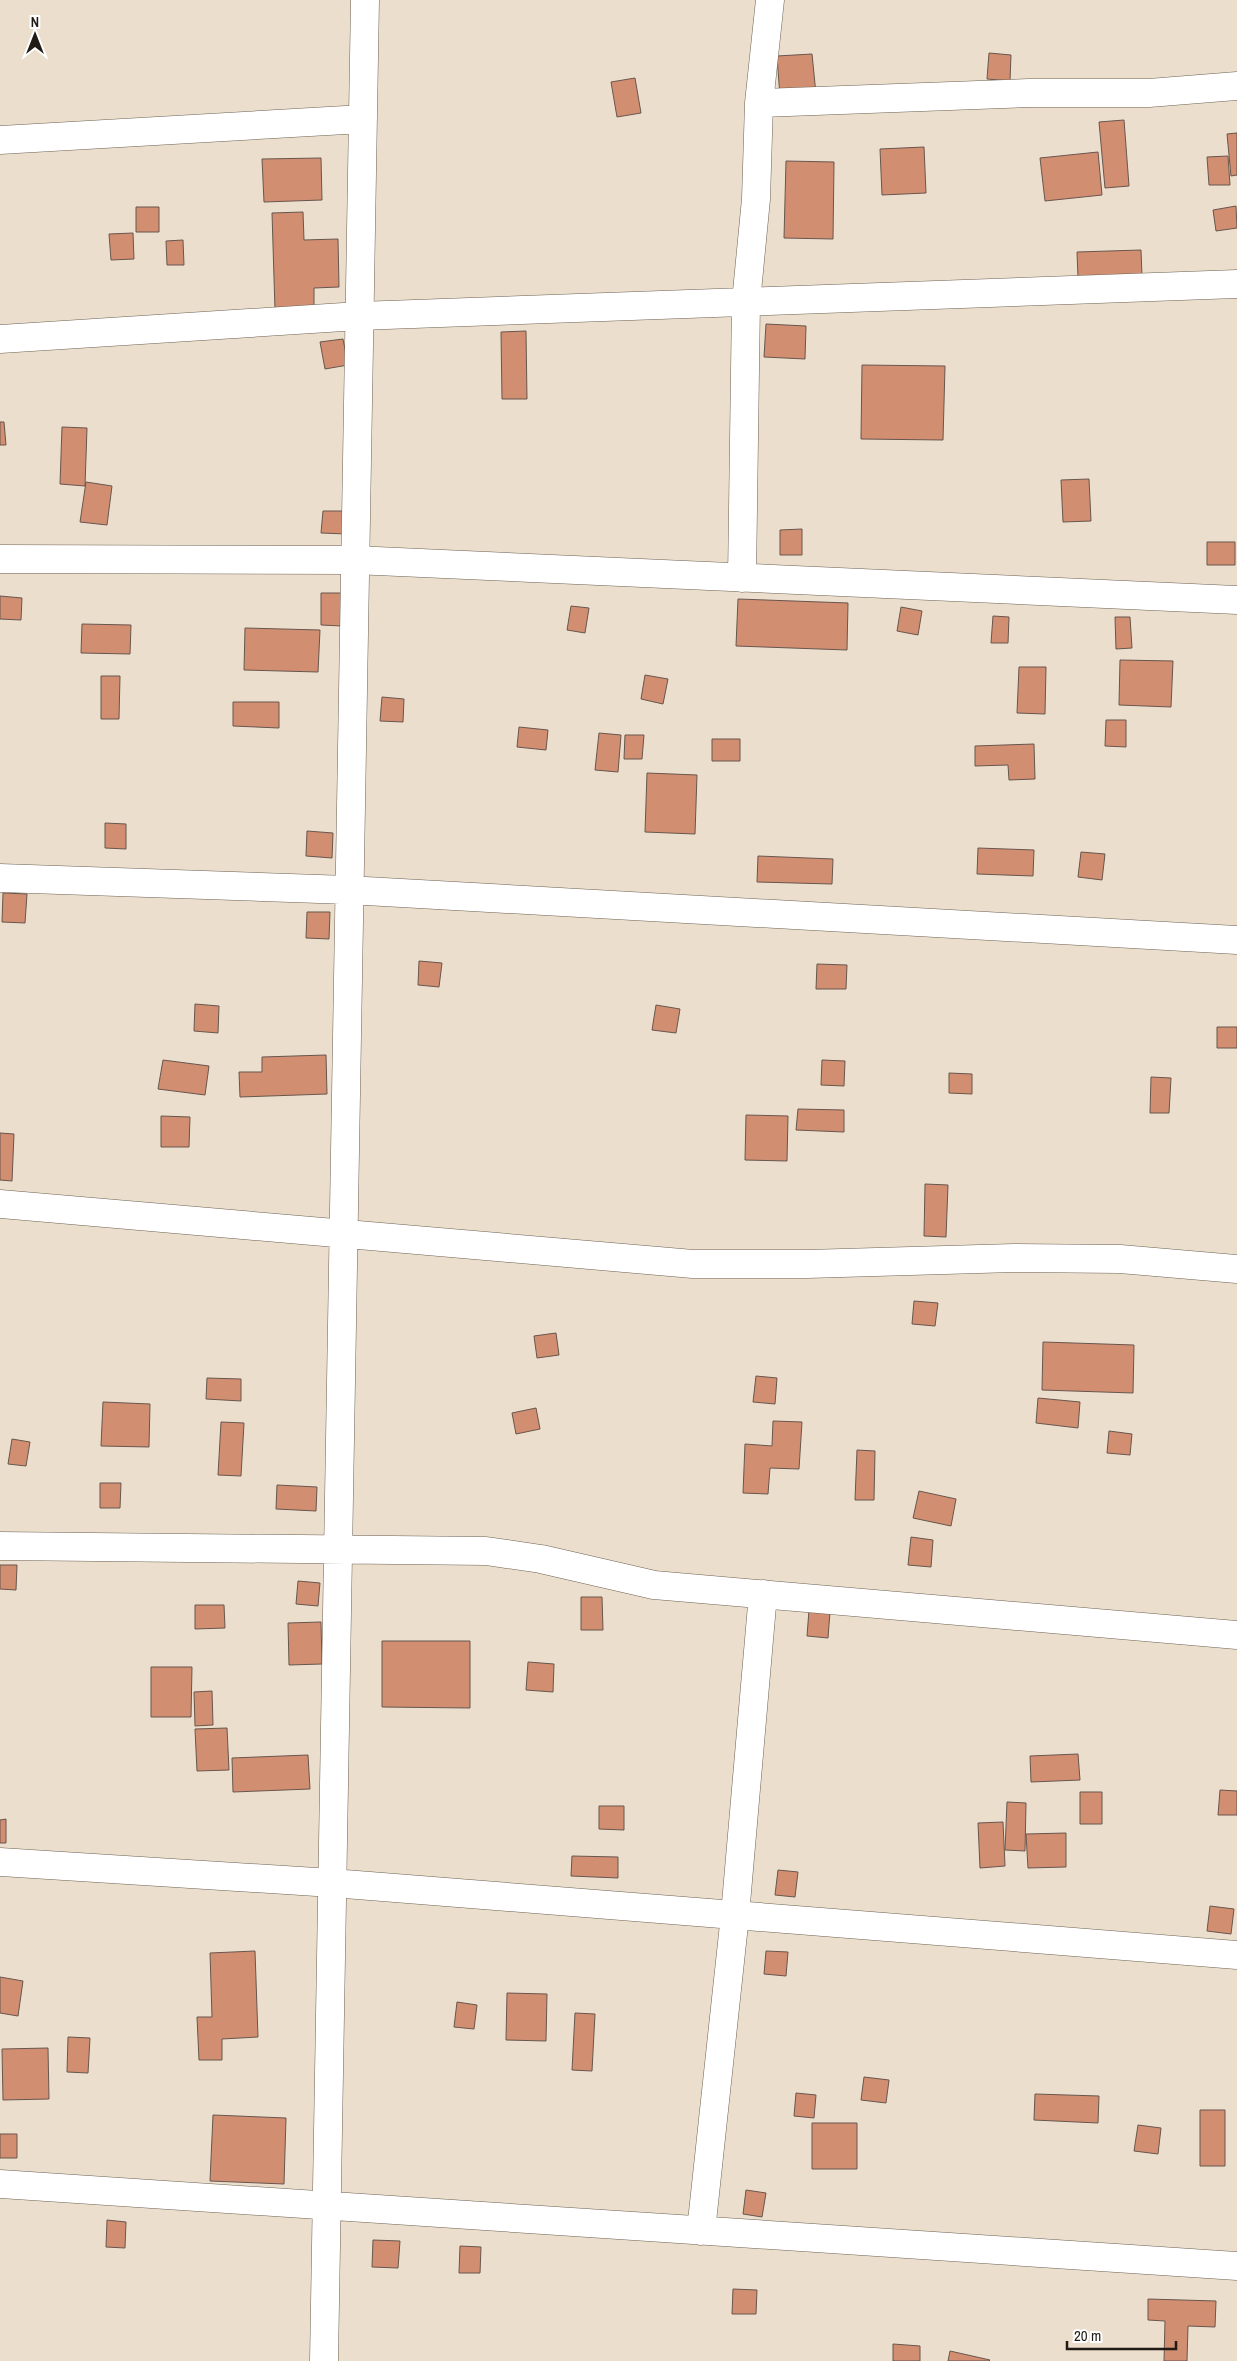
<svg xmlns="http://www.w3.org/2000/svg" width="1237" height="2361" font-family="'Archivo Narrow',sans-serif">
	<style>
		.building { fill: #d28e71; stroke: #68564e }
		.lines { fill: none; stroke-linecap: round; stroke-linejoin: round }
		.minor-casing { stroke: #6e6253; stroke-width: 29 }
		.minor { stroke: #fff; stroke-width: 28 }
	</style>
	<rect width="100%" height="100%" fill="#ecdecd"/>
	<path class="building" d="M989,53L1011,55L1010,81L987,79Z
		M812,54L816,94L780,97L777,56Z
		M635,78L641,113L617,117L611,82Z
		M1124,120L1129,186L1105,188L1099,122Z
		M1237,133V175L1231,176L1227,134Z
		M924,147L926,193L882,195L880,149Z
		M1098,152L1102,195L1045,201L1040,158Z
		M1228,156L1230,185H1209L1207,157Z
		M321,158L322,200L264,202L262,159Z
		M786,161L834,162L833,239L784,238Z
		M1236,206L1237,228L1216,231L1213,210Z
		M136,207H159V232H136Z
		M303,212L304,240L338,239L339,287L314,288V309L275,310L272,213Z
		M133,233L134,259L111,260L109,234Z
		M183,240L184,265H167L166,241Z
		M1141,250L1142,276L1078,277L1077,252Z
		M766,324L806,326L805,359L764,357Z
		M526,331L527,399H502L501,332Z
		M343,339L348,365L325,369L320,342Z
		M862,365L945,366L943,440L861,439Z
		M0,422H4L6,445H0Z
		M62,427L87,428L85,486L60,484Z
		M1089,479L1091,521L1063,522L1061,480Z
		M86,482L112,486L107,525L80,522Z
		M323,511H347L346,534L321,533Z
		M802,529V555H780V530Z
		M1207,542H1235V565H1207Z
		M321,593H344L342,626L321,625Z
		M0,596L22,598L21,620L0,619Z
		M738,599L848,603L847,650L736,646Z
		M571,606L589,608L585,633L567,630Z
		M901,607L922,611L918,635L897,631Z
		M993,616L1009,617L1008,643H991Z
		M1115,617H1130L1132,648L1116,649Z
		M82,624L131,625L130,654L81,653Z
		M245,628L320,630L318,672L244,670Z
		M1120,660L1173,661L1171,707L1119,705Z
		M1019,667H1046L1045,714L1017,713Z
		M645,675L668,679L663,704L641,699Z
		M101,676H120L119,719H101Z
		M382,697L404,699L403,722L380,721Z
		M233,702H279V728L233,726Z
		M1106,720H1126V747L1105,746Z
		M519,727L548,730L546,750L517,747Z
		M599,733L621,735L618,772L595,770Z
		M625,735H644L642,759H624Z
		M712,739H740V761H712Z
		M1034,744L1035,779L1009,780L1008,765L975,766V746Z
		M647,773L697,775L695,834L645,832Z
		M105,823L126,824V849L105,848Z
		M307,831L333,833L332,858L306,856Z
		M978,848L1034,850L1033,876L977,874Z
		M1081,852L1105,854L1102,880L1078,877Z
		M758,856L833,859L832,884L757,882Z
		M3,893L27,894L25,923L2,922Z
		M307,912H330L329,939L306,938Z
		M419,961L442,963L439,987L418,985Z
		M817,964L847,965L846,989H816Z
		M195,1004L219,1006L218,1033L194,1031Z
		M656,1005L680,1009L676,1033L652,1030Z
		M1217,1027H1237V1048H1217Z
		M326,1055L327,1094L240,1097L239,1072H262V1057Z
		M163,1060L209,1066L205,1095L158,1089Z
		M822,1060L845,1061L844,1086L821,1085Z
		M949,1073L972,1074V1094L949,1093Z
		M1151,1077L1171,1078L1169,1113H1150Z
		M798,1109L844,1110V1132L796,1130Z
		M746,1115L788,1116L787,1161L745,1160Z
		M161,1116L190,1117L189,1147H161Z
		M0,1133L14,1134L12,1181L0,1180Z
		M925,1184L948,1185L946,1237L924,1236Z
		M914,1301L938,1303L935,1326L912,1324Z
		M556,1333L559,1355L537,1358L534,1336Z
		M1043,1342L1134,1345L1133,1393L1042,1390Z
		M756,1376L777,1378L775,1404L753,1402Z
		M207,1378L241,1379V1401L206,1399Z
		M1038,1398L1080,1402L1078,1428L1036,1423Z
		M103,1402L150,1404L149,1447L101,1446Z
		M536,1408L540,1429L516,1434L512,1413Z
		M773,1421L802,1422L799,1469L770,1468L768,1494L743,1493L745,1444L772,1446Z
		M221,1422L244,1423L241,1476L218,1475Z
		M1109,1431L1132,1434L1130,1455L1107,1453Z
		M12,1439L30,1442L26,1466L8,1464Z
		M857,1450L875,1451L874,1500H855Z
		M100,1483H121L120,1508H100Z
		M277,1485L317,1487L316,1511L276,1509Z
		M919,1491L956,1499L951,1526L913,1518Z
		M911,1537L933,1540L931,1567L908,1565Z
		M0,1565H17L16,1590L0,1589Z
		M298,1581L320,1583L318,1606L296,1604Z
		M581,1597H602L603,1630H581Z
		M195,1605H224L225,1628L195,1629Z
		M809,1610L830,1612L828,1638L807,1636Z
		M321,1622L322,1664L289,1665L288,1623Z
		M382,1641H470V1708L382,1707Z
		M528,1662L554,1664L553,1692L526,1690Z
		M151,1667H192L191,1717H151Z
		M212,1691L213,1725L195,1726L194,1692Z
		M227,1728L229,1770L197,1771L195,1729Z
		M1078,1754L1080,1780L1031,1782L1030,1756Z
		M308,1755L310,1789L233,1792L232,1758Z
		M1220,1790L1237,1791V1815H1218Z
		M1080,1792H1102V1824H1080Z
		M1007,1802L1026,1803L1025,1851L1005,1850Z
		M599,1806H624V1830L599,1829Z
		M6,1819V1843H0V1820Z
		M1003,1822L1005,1866L980,1868L978,1823Z
		M1066,1833V1867L1028,1868L1026,1834Z
		M572,1856L618,1857V1878L571,1876Z
		M778,1870L798,1872L795,1897L775,1895Z
		M1210,1906L1234,1909L1231,1934L1207,1931Z
		M255,1951L258,2037L222,2039V2060H199L197,2017H212L210,1953Z
		M766,1951L788,1952L786,1976L764,1974Z
		M0,1977L23,1981L18,2016L0,2013Z
		M507,1993L547,1994L546,2041L506,2040Z
		M457,2002L477,2005L474,2029L454,2027Z
		M575,2013L595,2014L592,2071L572,2070Z
		M68,2037L90,2038L88,2073L67,2072Z
		M48,2048L49,2099L3,2100L2,2049Z
		M864,2077L889,2080L886,2103L861,2100Z
		M796,2093L816,2095L814,2118L794,2116Z
		M1035,2094L1099,2096L1098,2123L1034,2120Z
		M1200,2110H1225V2166H1200Z
		M213,2115L286,2118L284,2184L210,2181Z
		M812,2123H857V2169H812Z
		M1138,2125L1161,2128L1158,2154L1134,2151Z
		M0,2134H17V2158H0Z
		M746,2190L766,2193L762,2217L743,2214Z
		M107,2220L126,2222L125,2248L106,2247Z
		M373,2240L400,2241L398,2268L372,2267Z
		M460,2246L481,2247L480,2273H459Z
		M733,2289L757,2290L756,2314H732Z
		M1148,2299L1216,2301L1215,2327L1188,2326L1187,2361H1164L1165,2321L1148,2320Z
		M893,2344L920,2346V2361H893Z
		M950,2351L990,2360L989,2361H948Z"/>
	<g class="lines">
		<g class="minor-casing">
			<path id="minor" d="M759,103L770,0
				M0,140L363,119
				M0,339L359,316L1237,284
				M0,559L354,560L1237,600
				M742,578L746,302L756,199L759,103L1029,93H1149L1237,86
				M0,878L348,890L1237,940
				M0,1204L693,1264H807L1014,1258L1120,1259L1237,1269
				M0,1546L486,1551L541,1559L654,1585L1237,1635
				M0,1862L332,1883L1237,1955
				M0,2184L1237,2266
				M701,2231L735,1915L763,1594
				M324,2361L365,0"/>
		</g>
		<use href="#minor" class="minor"/>
	</g>
	<g transform="translate(35 35)" stroke="#ffffff" stroke-width="4" paint-order="stroke">
	<path d="M0-4L9 19L0 12L-9 19Z" fill="#211b15"/>
	<text y="-8" font-size="14" font-weight="bold" text-anchor="middle" fill="#211b15">N</text>
	</g>
	<path d="M1067 2341v8h109v-8" fill="none" stroke="#211b15" stroke-width="2.5"/>
	<text x="1074" y="2341" font-size="15" fill="#211b15" stroke="#ffffff" stroke-width="4" paint-order="stroke">20 m</text>
</svg>
